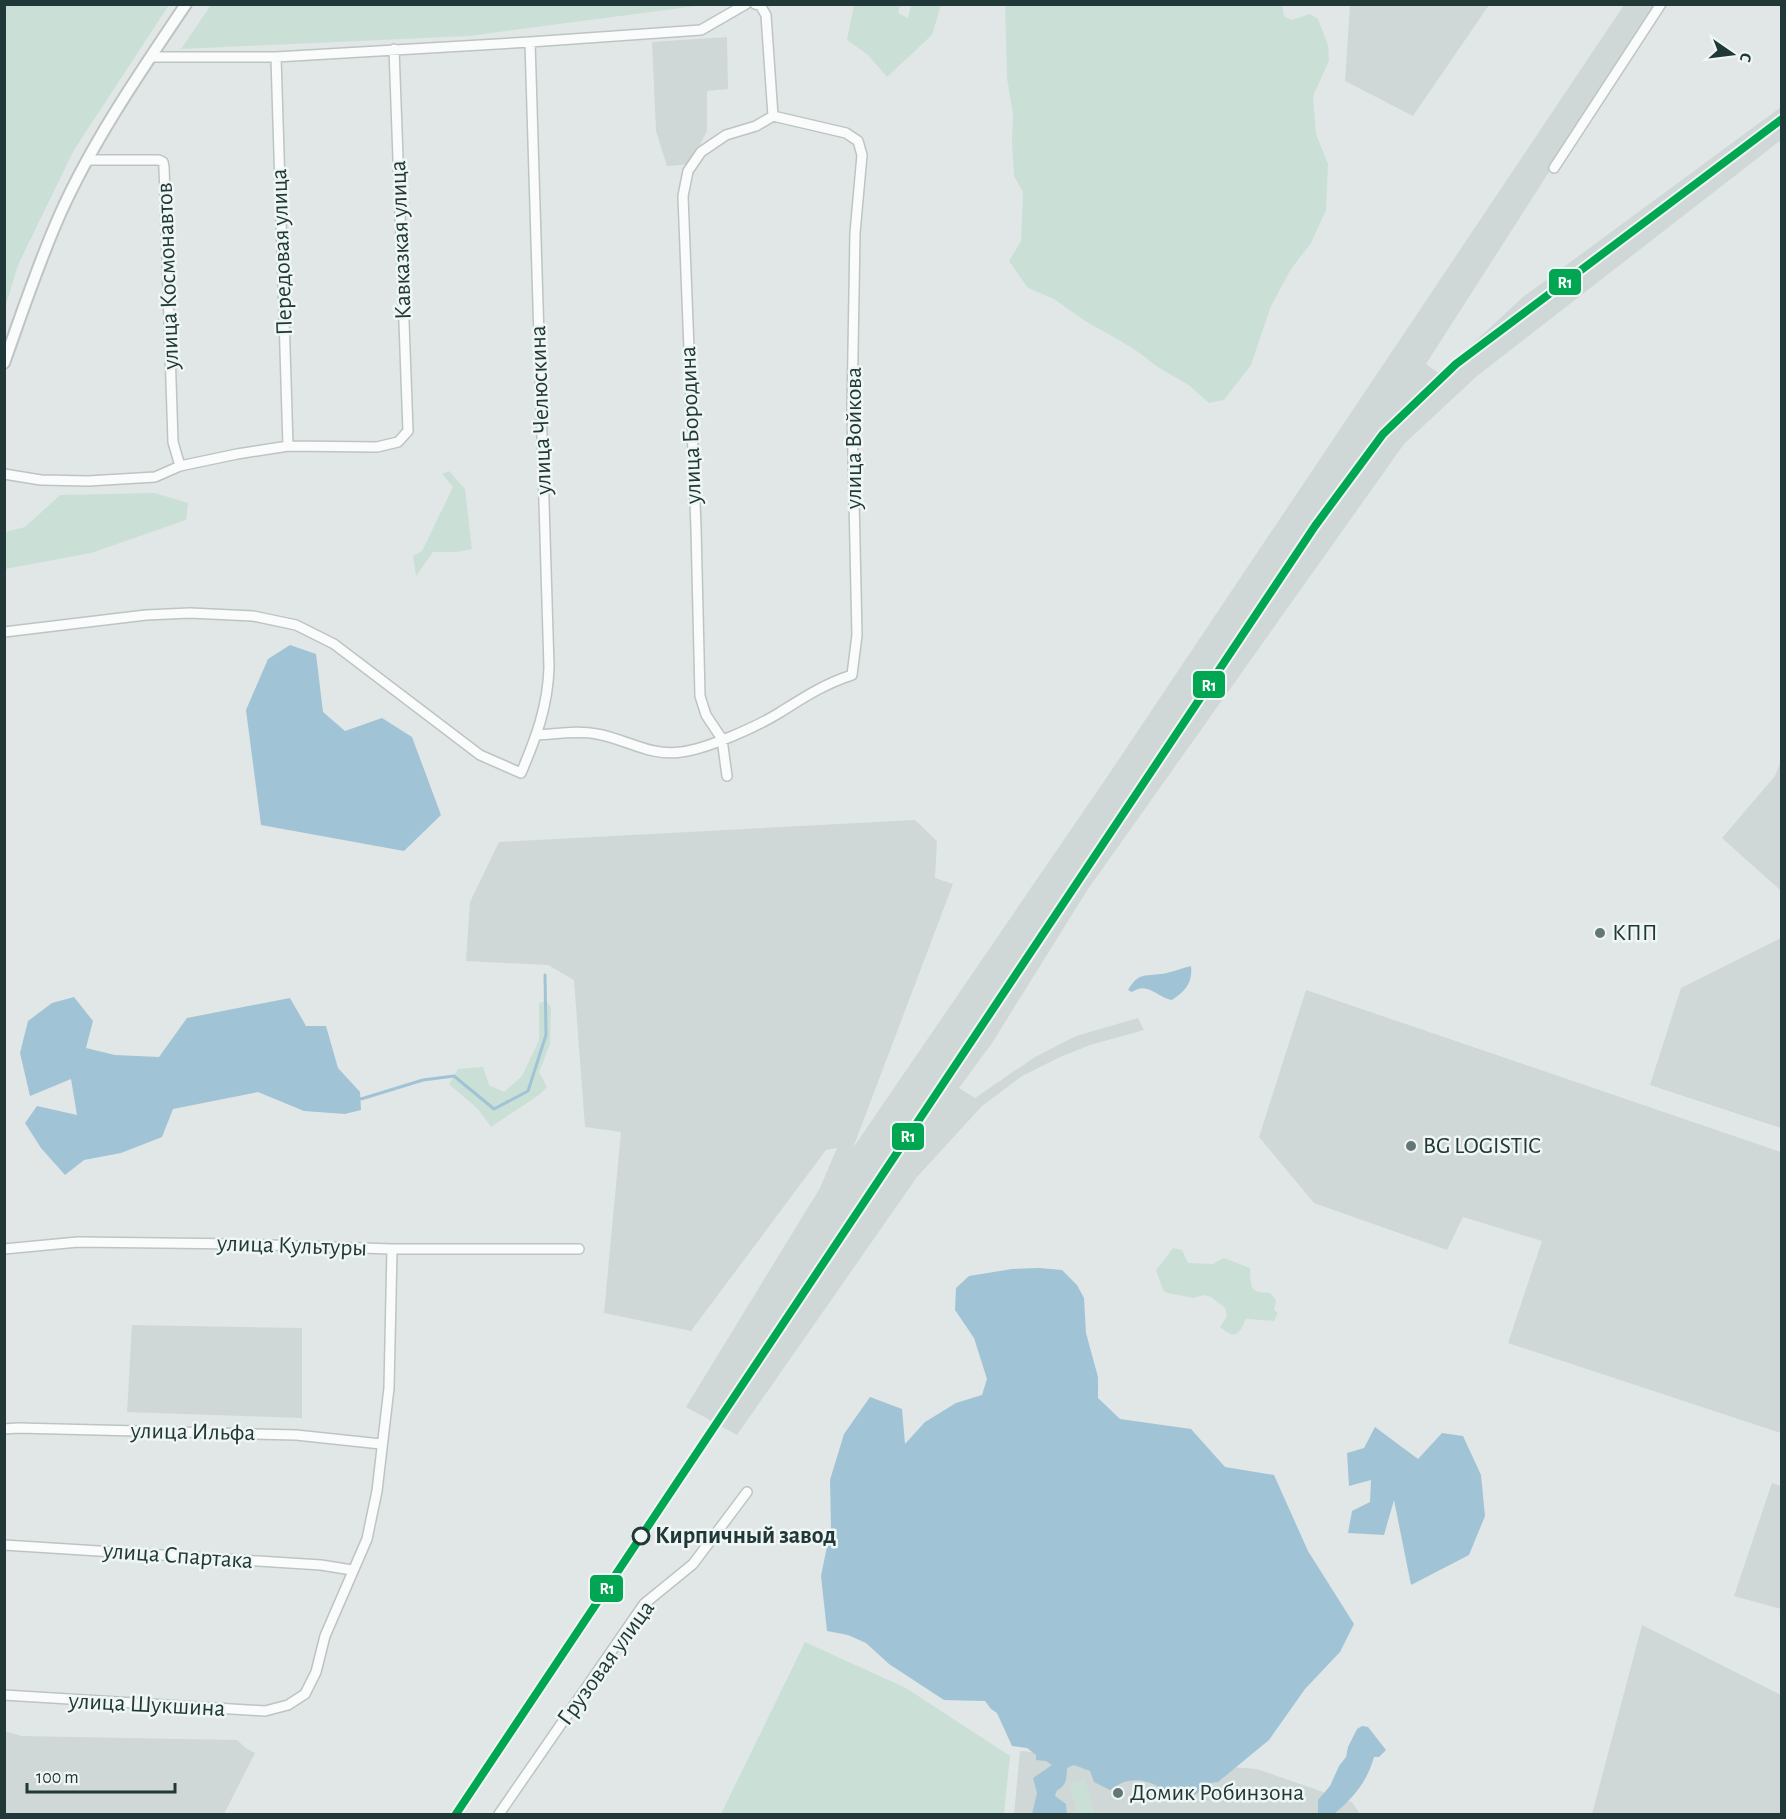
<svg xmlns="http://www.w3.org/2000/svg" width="1786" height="1819" font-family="'Alegreya Sans',sans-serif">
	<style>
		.built { fill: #cfd8d6 }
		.green { fill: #cae0d6 }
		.water { fill: #a1c3d6 }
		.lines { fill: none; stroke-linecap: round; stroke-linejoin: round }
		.stream { stroke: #a1c3d6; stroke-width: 3 }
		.minor-casing { stroke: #bec4c3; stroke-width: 12 }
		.tertiary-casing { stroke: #bec4c3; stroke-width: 14 }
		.minor { stroke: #fafbfb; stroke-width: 9 }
		.tertiary { stroke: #fafbfb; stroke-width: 10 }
		.rail-1-casing { stroke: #eff6f4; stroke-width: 12 }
		.rail-1 { stroke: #00a651; stroke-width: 8 }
		.poi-dot { fill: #647675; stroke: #eff6f4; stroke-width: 2 }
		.stop-dot { fill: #eff6f4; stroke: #203938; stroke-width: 3 }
		.labels { text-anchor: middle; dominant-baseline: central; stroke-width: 5; stroke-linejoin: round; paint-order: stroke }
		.street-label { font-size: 24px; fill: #203938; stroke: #eff6f4 }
		.poi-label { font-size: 24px; fill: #203938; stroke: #eff6f4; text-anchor: start }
		.stop-label { font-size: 24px; font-weight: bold; fill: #203938; stroke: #eff6f4; text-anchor: start }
		.line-badge { stroke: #eff6f4; stroke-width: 2 }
		.badge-label { font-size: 16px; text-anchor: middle; font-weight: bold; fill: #fff }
	</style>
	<rect width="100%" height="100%" fill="#e1e7e6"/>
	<path class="built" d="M1350,5V4L1489,5L1413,116L1345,81Z
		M1624,5H1656L1426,364L1440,374L1523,297L1781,107V140L1477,376L1404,444L1088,889L992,1043L959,1088L975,1098L1035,1057L1076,1036L1138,1018L1144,1030L1090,1045L1060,1057L1022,1076L982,1106L917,1177L737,1435L686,1407L820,1188L837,1148L826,1150L691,1331L604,1313L621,1132L585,1127L574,980L548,965L466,961L470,902L499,842L915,820L937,841L935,878L953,884L853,1148L1109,774Z
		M727,37L728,89L707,91V131L690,164L667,166L656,131L652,42Z
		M1781,761V891L1722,838L1775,776Z
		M1781,938V1128L1650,1085L1681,988Z
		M1306,990L1781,1152V1433L1508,1343L1542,1241L1463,1217L1447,1250L1314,1203L1259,1137Z
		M132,1325L302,1328V1418L127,1412Z
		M1772,1483L1781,1486V1609L1734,1596Z
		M1642,1625L1781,1695V1814H1592Z
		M5,1731L21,1736L237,1740L247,1749L255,1753L224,1814H5Z
		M1020,1751L1257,1769L1352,1802L1360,1814H1014Z"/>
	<path class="green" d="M5,4L169,5L74,150L18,265L5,308Z
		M1282,4L1284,16L1292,20L1310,14L1318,19L1328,45L1329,61L1313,96L1316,134L1328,164L1326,210L1311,243L1291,269L1271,306L1251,365L1224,400L1209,403L1190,386L1156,366L1141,354L1119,340L1085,321L1054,299L1028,288L1009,261L1021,241L1023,192L1014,176L1012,143L1013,115L1007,78L1005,5Z
		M211,5V4L704,5L469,36L181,49Z
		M854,5H900L898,13L908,18L911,5H941L932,35L887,77L868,55L847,40Z
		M449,471L465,489L472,549L457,552H433L416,576L413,556L422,551L453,487L442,474Z
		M155,493L188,503L186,520L91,553L5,569V532L25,527L60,495Z
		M546,1001L551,1007L550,1044L539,1072L547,1087L539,1095L491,1127L478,1109L449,1084L458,1069L483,1067L489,1085L504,1092L522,1076L539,1040V1003Z
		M1173,1248L1182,1250L1188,1263L1213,1264L1224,1258L1250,1268C1251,1288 1249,1292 1270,1293L1276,1300L1274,1310L1278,1313L1274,1321L1246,1319C1239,1334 1236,1341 1220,1327L1227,1316L1225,1308L1211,1297L1203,1295L1194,1298L1167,1293L1163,1290L1156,1270Z
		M805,1642L906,1688L1010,1756L1004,1814H721Z
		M1085,1780L1095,1814H1078L1069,1785Z"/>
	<path class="water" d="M290,645L316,654L323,712L345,731L382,718L412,737L441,815L404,851L261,825L246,710L268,659Z
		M1191,966C1193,983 1185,991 1172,1000C1156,997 1148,981 1132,992L1128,990C1138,973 1144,976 1161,974C1171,973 1181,968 1191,966Z
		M74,997L93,1021L86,1048L115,1055L159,1057L187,1018L290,998L306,1026H326L338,1068L360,1092L361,1110L345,1114L304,1111L258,1092L173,1109L162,1137L121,1153L84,1160L65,1175L41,1148L25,1123L37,1106L77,1115L71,1079L30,1096L20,1053L28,1021L52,1003Z
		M1039,1268L1062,1270L1077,1285L1084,1298L1086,1333L1098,1377V1398L1120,1419L1191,1429L1225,1467L1274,1475L1308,1551L1354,1624L1340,1652L1305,1689L1269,1740L1218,1782L1201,1784L1198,1793L1188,1798L1175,1799C1156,1781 1132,1772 1110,1790L1094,1782L1090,1771L1074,1765L1067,1768C1067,1777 1066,1787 1057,1790L1055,1796L1066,1804L1067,1814H1032L1037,1793L1033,1778L1052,1765L1046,1761L1036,1760V1755L1027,1748L1012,1746L997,1713L991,1709L985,1701L944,1700L889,1664L866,1643L848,1635L827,1631L821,1576L831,1527L830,1480L844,1434L870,1397L902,1409L905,1444L925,1422L956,1403L982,1395L987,1379L974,1338L955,1310L956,1288L969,1276L1012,1269Z
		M1375,1427L1418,1459L1442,1433L1463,1436L1481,1475L1485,1516L1469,1555L1411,1585L1394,1500L1384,1535L1348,1533L1352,1511L1370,1502L1371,1480L1349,1486L1347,1453L1364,1448Z
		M1362,1726L1368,1727L1386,1750L1379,1757H1374C1367,1782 1354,1797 1334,1814H1318V1800L1330,1786L1339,1766L1346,1757L1348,1747L1357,1729Z"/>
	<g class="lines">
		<path class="stream" d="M357,1097L361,1099L423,1080L454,1076L494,1109L528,1091L546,1035L545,975"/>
		<g class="minor-casing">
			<path id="minor" d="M151,57H276L530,42L701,30L746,4
				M276,57L288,446
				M87,160H159L163,162L164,167L173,442L180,466
				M1554,168L1661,4
				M4,474L41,480L88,481L155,477L180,466L237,454L288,446L377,447L398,442L408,431L394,49
				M4,632L146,615L190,613L253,616L296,625L334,644L480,755L521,773C536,738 548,706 549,667L530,42
				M537,735C557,734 577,730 597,734C626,739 651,757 681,752C707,749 756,727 779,713C803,698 824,684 852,675L857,635L852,410L855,233L862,155L858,141L846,133L773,116L766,15L760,5L755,4
				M727,776L722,739L706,715L700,696L696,528L683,196L688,171L701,152L726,135L756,126L773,116
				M4,1249L78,1242L242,1244L392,1249H579
				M4,1429L18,1428L296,1435L381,1444
				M4,1545L321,1565L352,1570
				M4,1695L265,1711L288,1705L305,1694L316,1672L325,1636L367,1539L377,1491L389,1388L392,1249
				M499,1814L644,1604L693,1564L747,1492"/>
		</g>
		<g class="tertiary-casing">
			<path id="tertiary" d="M4,363C22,313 39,261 61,212C94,139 141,71 186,4"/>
		</g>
		<use href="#minor" class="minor"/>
		<use href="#tertiary" class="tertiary"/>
		<g class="rail-1-casing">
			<path id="rail-1" d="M456,1814L1315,526L1383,434L1456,364L1782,119"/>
		</g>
		<use href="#rail-1" class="rail-1"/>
	</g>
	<g class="poi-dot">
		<circle cx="1600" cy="933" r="6"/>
		<circle cx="1411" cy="1146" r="6"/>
		<circle cx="1118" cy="1793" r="6"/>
	</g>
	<circle class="stop-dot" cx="641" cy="1536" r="8"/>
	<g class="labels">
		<g class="street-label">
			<text transform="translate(401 240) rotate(-92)">Кавказкая улица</text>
			<text transform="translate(282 252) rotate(-92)">Передовая улица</text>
			<text transform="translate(168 276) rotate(-92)">улица Космонавтов</text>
			<text transform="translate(541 410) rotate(-92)">улица Челюскина</text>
			<text transform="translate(691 425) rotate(-92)">улица Бородина</text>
			<text transform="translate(854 438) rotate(-90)">улица Войкова</text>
			<text transform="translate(292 1246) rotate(2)">улица Культуры</text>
			<text transform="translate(193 1432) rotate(1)">улица Ильфа</text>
			<text transform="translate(178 1556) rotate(4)">улица Спартака</text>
			<text transform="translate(606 1663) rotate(-54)">Грузовая улица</text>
			<text transform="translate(147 1705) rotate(3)">улица Шукшина</text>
		</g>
		<g class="poi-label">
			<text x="1612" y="933">КПП</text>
			<text x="1423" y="1146">BG LOGISTIC</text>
			<text x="1130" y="1793">Домик Робинзона</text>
		</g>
		<g class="stop-label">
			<text x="655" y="1536">Кирпичный завод</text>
		</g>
	</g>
	<g class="line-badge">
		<rect x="1548" y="268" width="34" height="28" rx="6" fill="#00a651"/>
		<rect x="1192" y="670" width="34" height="29" rx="6" fill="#00a651"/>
		<rect x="891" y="1122" width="34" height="29" rx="6" fill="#00a651"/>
		<rect x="589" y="1574" width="35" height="29" rx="6" fill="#00a651"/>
	</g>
	<g class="badge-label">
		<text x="1565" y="288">R1</text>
		<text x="1209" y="691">R1</text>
		<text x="908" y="1142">R1</text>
		<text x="607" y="1594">R1</text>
	</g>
	<rect width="1786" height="1819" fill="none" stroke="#203938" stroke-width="12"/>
	<g transform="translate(1732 54) rotate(104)" stroke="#eff6f4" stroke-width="4.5" paint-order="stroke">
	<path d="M0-4.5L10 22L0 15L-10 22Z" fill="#203938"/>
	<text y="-9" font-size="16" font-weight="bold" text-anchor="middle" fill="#203938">С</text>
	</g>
	<path d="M27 1783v9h148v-9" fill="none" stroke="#203938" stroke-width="3"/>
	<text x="36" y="1783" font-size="18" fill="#203938" stroke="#eff6f4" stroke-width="4.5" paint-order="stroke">100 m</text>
</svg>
